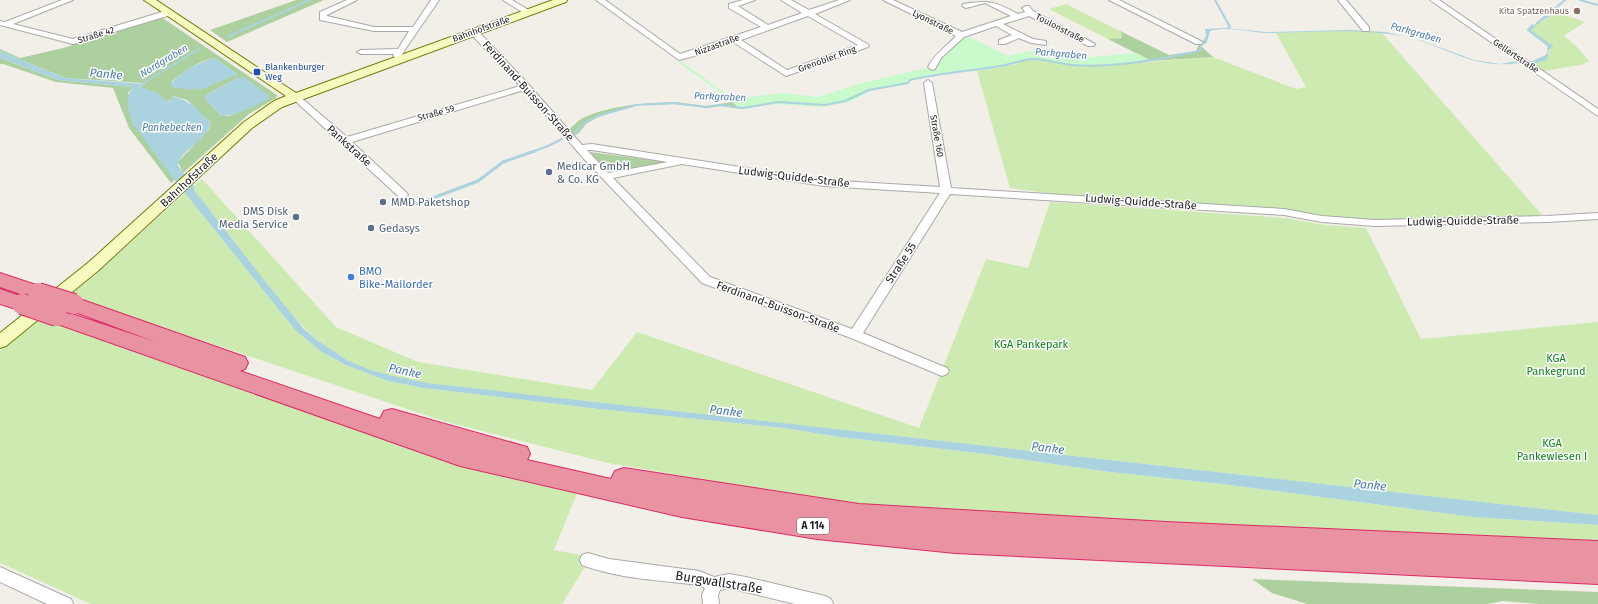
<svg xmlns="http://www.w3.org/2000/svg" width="1598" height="604" font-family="'Fira Sans',sans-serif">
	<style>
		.grass { fill: #cdebb0 }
		.forest { fill: #add19e; fill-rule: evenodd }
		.park { fill: #c8facc }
		.water { fill: #aad3df }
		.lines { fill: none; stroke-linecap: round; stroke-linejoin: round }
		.stream-far1 { stroke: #aad3df; stroke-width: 2 }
		.stream { stroke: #aad3df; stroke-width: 3 }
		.minor-casing { stroke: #a9a9a9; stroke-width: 2 }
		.secondary-casing { stroke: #707d05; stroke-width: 2 }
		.motorway-casing { stroke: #dc2a67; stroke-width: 2 }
		.minor { fill: #fff; fill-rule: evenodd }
		.secondary { fill: #f7fabf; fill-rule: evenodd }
		.motorway { fill: #e892a2; fill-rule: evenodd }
		.motorway-bridge-casing { stroke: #dc2a67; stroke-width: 22; stroke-linecap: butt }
		.motorway-bridge { stroke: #e892a2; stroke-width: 20 }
		.education-dot { fill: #8d6e63; stroke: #fff; stroke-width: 1.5 }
		.transit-dot { fill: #1a4fb4; stroke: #fff; stroke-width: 1.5 }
		.service-dot { fill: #5c6f8a; stroke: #fff; stroke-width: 1.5 }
		.shop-dot { fill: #3f7fe0; stroke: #fff; stroke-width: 1.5 }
		.labels { text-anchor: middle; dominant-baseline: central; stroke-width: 3; stroke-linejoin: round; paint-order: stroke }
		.far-education-label { font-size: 9px; fill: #785e54; stroke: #fff; text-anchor: end }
		.far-street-label { font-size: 9px; fill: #222; stroke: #fff }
		.far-transit-label { font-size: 9px; fill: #164399; stroke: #fff; text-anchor: start }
		.far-water-label { font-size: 10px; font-style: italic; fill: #4a7aab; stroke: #fff }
		.shield { fill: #fff; stroke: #646464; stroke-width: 1 }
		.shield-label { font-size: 10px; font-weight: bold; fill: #222 }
		.street-label { font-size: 11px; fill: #222; stroke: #fff }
		.service-label { font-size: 11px; fill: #4e5e75; stroke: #fff; text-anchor: start }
		.shop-label { font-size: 11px; fill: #366cbe; stroke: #fff; text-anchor: start }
		.park-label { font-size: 11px; fill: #0c8416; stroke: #fff }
		.water-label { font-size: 12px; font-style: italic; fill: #4a7aab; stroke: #fff }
		.near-street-label { font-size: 13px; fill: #222; stroke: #fff }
	</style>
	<rect width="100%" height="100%" fill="#f2efe9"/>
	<path class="grass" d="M1066,4L1120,31L1122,36L1115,39H1108L1049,9Z
		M1556,12L1585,22L1564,36L1578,48L1589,61L1581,65L1543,71L1529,62H1536L1549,54L1550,48L1553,47L1531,30C1537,21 1549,20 1556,12Z
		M1350,30L1382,33L1543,216L1374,222L1326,217L1284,209L1053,194L1010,188L977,71L1016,64L1029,59L1080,66L1094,64L1113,65L1213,57L1296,89L1306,87L1276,33Z
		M202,179L336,327L418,362L592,390L637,332L919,428L986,259L1028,268L1050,202L1285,218L1326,225L1366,228L1421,339L1598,322V515L477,389C441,385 404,382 370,370C317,351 289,312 256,270C236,243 215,217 195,191L194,186Z
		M185,193L296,331L323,353L348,366L388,381L424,388L599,409L784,428L840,437L978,453L1102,471L1230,485L1473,517L1598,525V544L1430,537L843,503L608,463L443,421L132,317L70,295L94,276Z
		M40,320L53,321L578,491L554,550L591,557L562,604H91L0,563V351Z"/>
	<path class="forest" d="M296,0H324L227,42L210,30Z
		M161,17L277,95L276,98L249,114L183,173L178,162L209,129L211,123L187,100L173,96L172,100L166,101L140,87L145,84L142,83L65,78L0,51V49L20,58L63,48ZM214,58L237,74L196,89L172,87V81C184,72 199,61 214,58ZM237,78L241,111L229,116H221L205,98L206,95Z
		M1120,31L1169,55L1196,51L1199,44L1213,57L1151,61L1108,39L1121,38L1122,36Z
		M0,58L58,80L133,87L128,93L166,167L175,180L171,183L129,128L113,88L56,82L3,64H0Z
		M675,102L707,106L732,102L741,109L721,106L707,108L675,104L638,105L598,117L586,124L579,133L575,135L569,129C574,126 578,120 583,118C611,105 645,103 675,102Z
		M590,152L667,162L609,173Z
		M1252,579L1598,592V604H1539L1503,601L1487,604H1307L1272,593Z"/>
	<path class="park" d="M969,37L1008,56L1029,51L1090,57L1137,53L1151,61L1113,65L1094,64L1080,66L1029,59L1016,64L977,71L955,72L912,80L908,83L897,86L873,90L849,102L823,107L777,104L743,109L678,62L681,61L733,99L782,93L819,97L858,84L930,67L960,40Z"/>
	<path class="water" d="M1563,1H1564L1554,14L1540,22L1531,30L1554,47L1550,48L1547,57C1541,60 1534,64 1527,61H1532L1546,55L1550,46L1528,29L1552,13L1561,5Z
		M1225,28L1266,32L1349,30L1386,32L1423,41L1474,60L1500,64L1517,61L1519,63C1472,70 1449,47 1407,37C1363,28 1319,32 1274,33C1252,34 1231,25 1210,31L1207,42L1205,44L1202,42L1206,36L1205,29Z
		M0,51L65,78L145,84L140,87L160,94L166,101L172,100L173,96C192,102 197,109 211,123C206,141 180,151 178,165L181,170L194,186L195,191L268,285L304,329L317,340L347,360L370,370L393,376L427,383L1598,515V525L1473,517L1230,485L1102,471L978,453L840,437L784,428L599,409L424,388L388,381L348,366L323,353L296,331L172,177L133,124C128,111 124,98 133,87L58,80L0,58Z
		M214,58L238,74L202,89H184L172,87L171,85C174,75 204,60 214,58Z
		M243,77L246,78L268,95L269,99C254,105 238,116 221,116L205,98L206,95L237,78Z"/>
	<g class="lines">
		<path class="stream-far1" d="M1215,0L1230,27L1228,28
			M1580,0L1598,5
			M1537,23L1565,0
			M1532,25L1528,30L1549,46L1548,49
			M227,37L310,0
			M1535,62L1546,59L1547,55
			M140,85L199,49
			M573,135L584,123L598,116L636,105L674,103L706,107L721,105L743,108L778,102L825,105L845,101L869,90L908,83L910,80C940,73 970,71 1000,66C1010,65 1024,59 1033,59C1046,59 1059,64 1072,65C1115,68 1157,60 1199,51L1201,49L1200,46L1206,41
			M532,152L548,146L562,139"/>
		<path class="stream" d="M417,204L478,181L503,162L535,151"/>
		<g class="minor-casing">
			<path id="minor" d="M62,0H73L13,24L73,39L165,11H171L172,13L171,15L73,44L0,25V21L5,22Z
				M347,0H357L327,15V16L374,27H413L431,0H439L404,51L402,55L405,58L401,61L393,56L394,54H361L357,52L361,50L398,49L409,31H374L320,20V12Z
				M503,0H512L532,12L528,14H525Z
				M596,0H605L680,54L761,27L729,8V4L743,0H755L738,6L768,25L802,13L781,0H791L809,10L839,0H850L815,14L869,45L868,47L786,76L733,42L698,55L679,60ZM808,16L858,45L787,70L741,40Z
				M883,0H893L962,32L1011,16L985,3L966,8L962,6L963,4C991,0 994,1 1018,14L1025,12L1022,8L1026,6H1029L1033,11L1095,44L1094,46H1088L1029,16L1003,24L1033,39L1046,41V45L1031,43L1019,38L1005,44H999V40L1012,35L996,26L964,37L941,58L935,69L932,70L928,67C935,53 946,47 956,36Z
				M1109,0H1119L1203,42L1202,44H1196Z
				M1338,0H1346L1369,27V31H1363Z
				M1430,0H1439L1598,109V116Z
				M471,30H477L529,85L582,145L592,144L824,180L940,187L924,83L928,80L932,83L951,188L1284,209L1322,216L1375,220L1547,216L1598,213V219L1547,222L1375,226L1322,222L1284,215L950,194L863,333L947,368L949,371L947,374L942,376L851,338L702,283L585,160L524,90L352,142L407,193L408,195L403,198L399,197L291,97L292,95H298L347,137L520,86L471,34ZM587,150H592L668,162L608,173ZM682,164L824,186L940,193L852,329L710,277L613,178Z
				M588,553L609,559L699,571L714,577L729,574L746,577L825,596L831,599L833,604H795L729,588L720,590L718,595L719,604H703L702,595L705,588L698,585C660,580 619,579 582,565L580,560L582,555Z
				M0,567L71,599L73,604H47L0,582Z"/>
		</g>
		<g class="secondary-casing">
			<path id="secondary" d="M144,0H156L296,93L553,0H567L566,2L282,107L252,128L99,270L6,346L0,348V333L89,262L244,122L274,101L286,96Z"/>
		</g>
		<g class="motorway-casing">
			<path id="motorway" d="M0,273L45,288L48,293L45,298L38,300L0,287Z
				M0,289L29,299L33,304L29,309L22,311L0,304Z
				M74,297L245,357L248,363L245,369L240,371L380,419L384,411L392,409L527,447L530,454L527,460L611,479L615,471L624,468L859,504L1166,522L1598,541V584L955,553L817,539L682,517L460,466L49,321L46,316L49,311L57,309L156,342L67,309L63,304L67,299Z"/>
		</g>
		<use href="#minor" class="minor"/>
		<use href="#secondary" class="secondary"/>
		<use href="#motorway" class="motorway"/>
		<g class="motorway-bridge-casing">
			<path id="motorway-bridge" d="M38,293L74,304
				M22,304L57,316"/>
		</g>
		<use href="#motorway-bridge" class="motorway-bridge"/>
	</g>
	<circle class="education-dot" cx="1577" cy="11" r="4"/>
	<rect class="transit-dot" x="253" y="68" width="8" height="8" rx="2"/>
	<g class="service-dot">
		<circle cx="549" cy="172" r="4"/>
		<circle cx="383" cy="202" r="4"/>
		<circle cx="296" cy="217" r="4"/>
		<circle cx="371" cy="228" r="4"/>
	</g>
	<circle class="shop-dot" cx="351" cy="277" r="4"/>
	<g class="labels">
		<g class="far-education-label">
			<text x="1569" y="11">Kita Spatzenhaus</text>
		</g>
		<g class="far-street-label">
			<text transform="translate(933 22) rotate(26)">Lyonstraße</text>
			<text transform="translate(1060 28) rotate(27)">Toulonstraße</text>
			<text transform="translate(481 29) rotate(-20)">Bahnhofstraße</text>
			<text transform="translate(96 35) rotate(-17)">Straße 42</text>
			<text transform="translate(717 45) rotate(-20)">Nizzastraße</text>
			<text transform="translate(1516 56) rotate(34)">Gellertstraße</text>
			<text transform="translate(827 59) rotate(-20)">Grenobler Ring</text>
			<text transform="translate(436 113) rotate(-16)">Straße 59</text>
			<text transform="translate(937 136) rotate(80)">Straße 160</text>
		</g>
		<g class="far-transit-label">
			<text x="265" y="67">Blankenburger<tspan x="265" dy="10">Weg</tspan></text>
		</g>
		<g class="far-water-label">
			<text transform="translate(1416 33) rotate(16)">Parkgraben</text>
			<text transform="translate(1061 54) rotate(5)">Parkgraben</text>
			<text transform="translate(164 61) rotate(-31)">Nordgraben</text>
			<text transform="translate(720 97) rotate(2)">Parkgraben</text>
			<text x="172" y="128">Pankebecken</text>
		</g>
		<rect class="shield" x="797" y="518" width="32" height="16" rx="3"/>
		<g class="shield-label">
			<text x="813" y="526">A 114</text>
		</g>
		<g class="street-label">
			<text transform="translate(528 91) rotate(48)">Ferdinand-Buisson-Straße</text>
			<text transform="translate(349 146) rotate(42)">Pankstraße</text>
			<text transform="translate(794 177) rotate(7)">Ludwig-Quidde-Straße</text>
			<text transform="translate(189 180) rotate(-43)">Bahnhofstraße</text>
			<text transform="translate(1141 202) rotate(4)">Ludwig-Quidde-Straße</text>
			<text transform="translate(1463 221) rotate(-1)">Ludwig-Quidde-Straße</text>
			<text transform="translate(901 263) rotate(-57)">Straße 55</text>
			<text transform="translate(778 307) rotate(20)">Ferdinand-Buisson-Straße</text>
		</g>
		<g class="service-label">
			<text x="557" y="166">Medicar GmbH<tspan x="557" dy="13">&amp; Co. KG</tspan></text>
			<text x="391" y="202">MMD Paketshop</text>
			<text x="288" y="211" text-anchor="end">DMS Disk<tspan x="288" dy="13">Media Service</tspan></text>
			<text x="379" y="228">Gedasys</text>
		</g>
		<g class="shop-label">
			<text x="359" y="271">BMO<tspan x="359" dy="13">Bike-Mailorder</tspan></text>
		</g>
		<g class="park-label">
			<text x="1031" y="344">KGA Pankepark</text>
			<text x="1556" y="358">KGA<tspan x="1556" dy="13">Pankegrund</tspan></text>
			<text x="1552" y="443">KGA<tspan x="1552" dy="13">Pankewiesen I</tspan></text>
		</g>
		<g class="water-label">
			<text transform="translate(106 74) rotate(5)">Panke</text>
			<text transform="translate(405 371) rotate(12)">Panke</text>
			<text transform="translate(726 411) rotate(7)">Panke</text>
			<text transform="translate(1048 448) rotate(7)">Panke</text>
			<text transform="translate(1370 485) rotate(6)">Panke</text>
		</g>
		<g class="near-street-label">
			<text transform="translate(719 582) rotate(9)">Burgwallstraße</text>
		</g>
	</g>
</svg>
